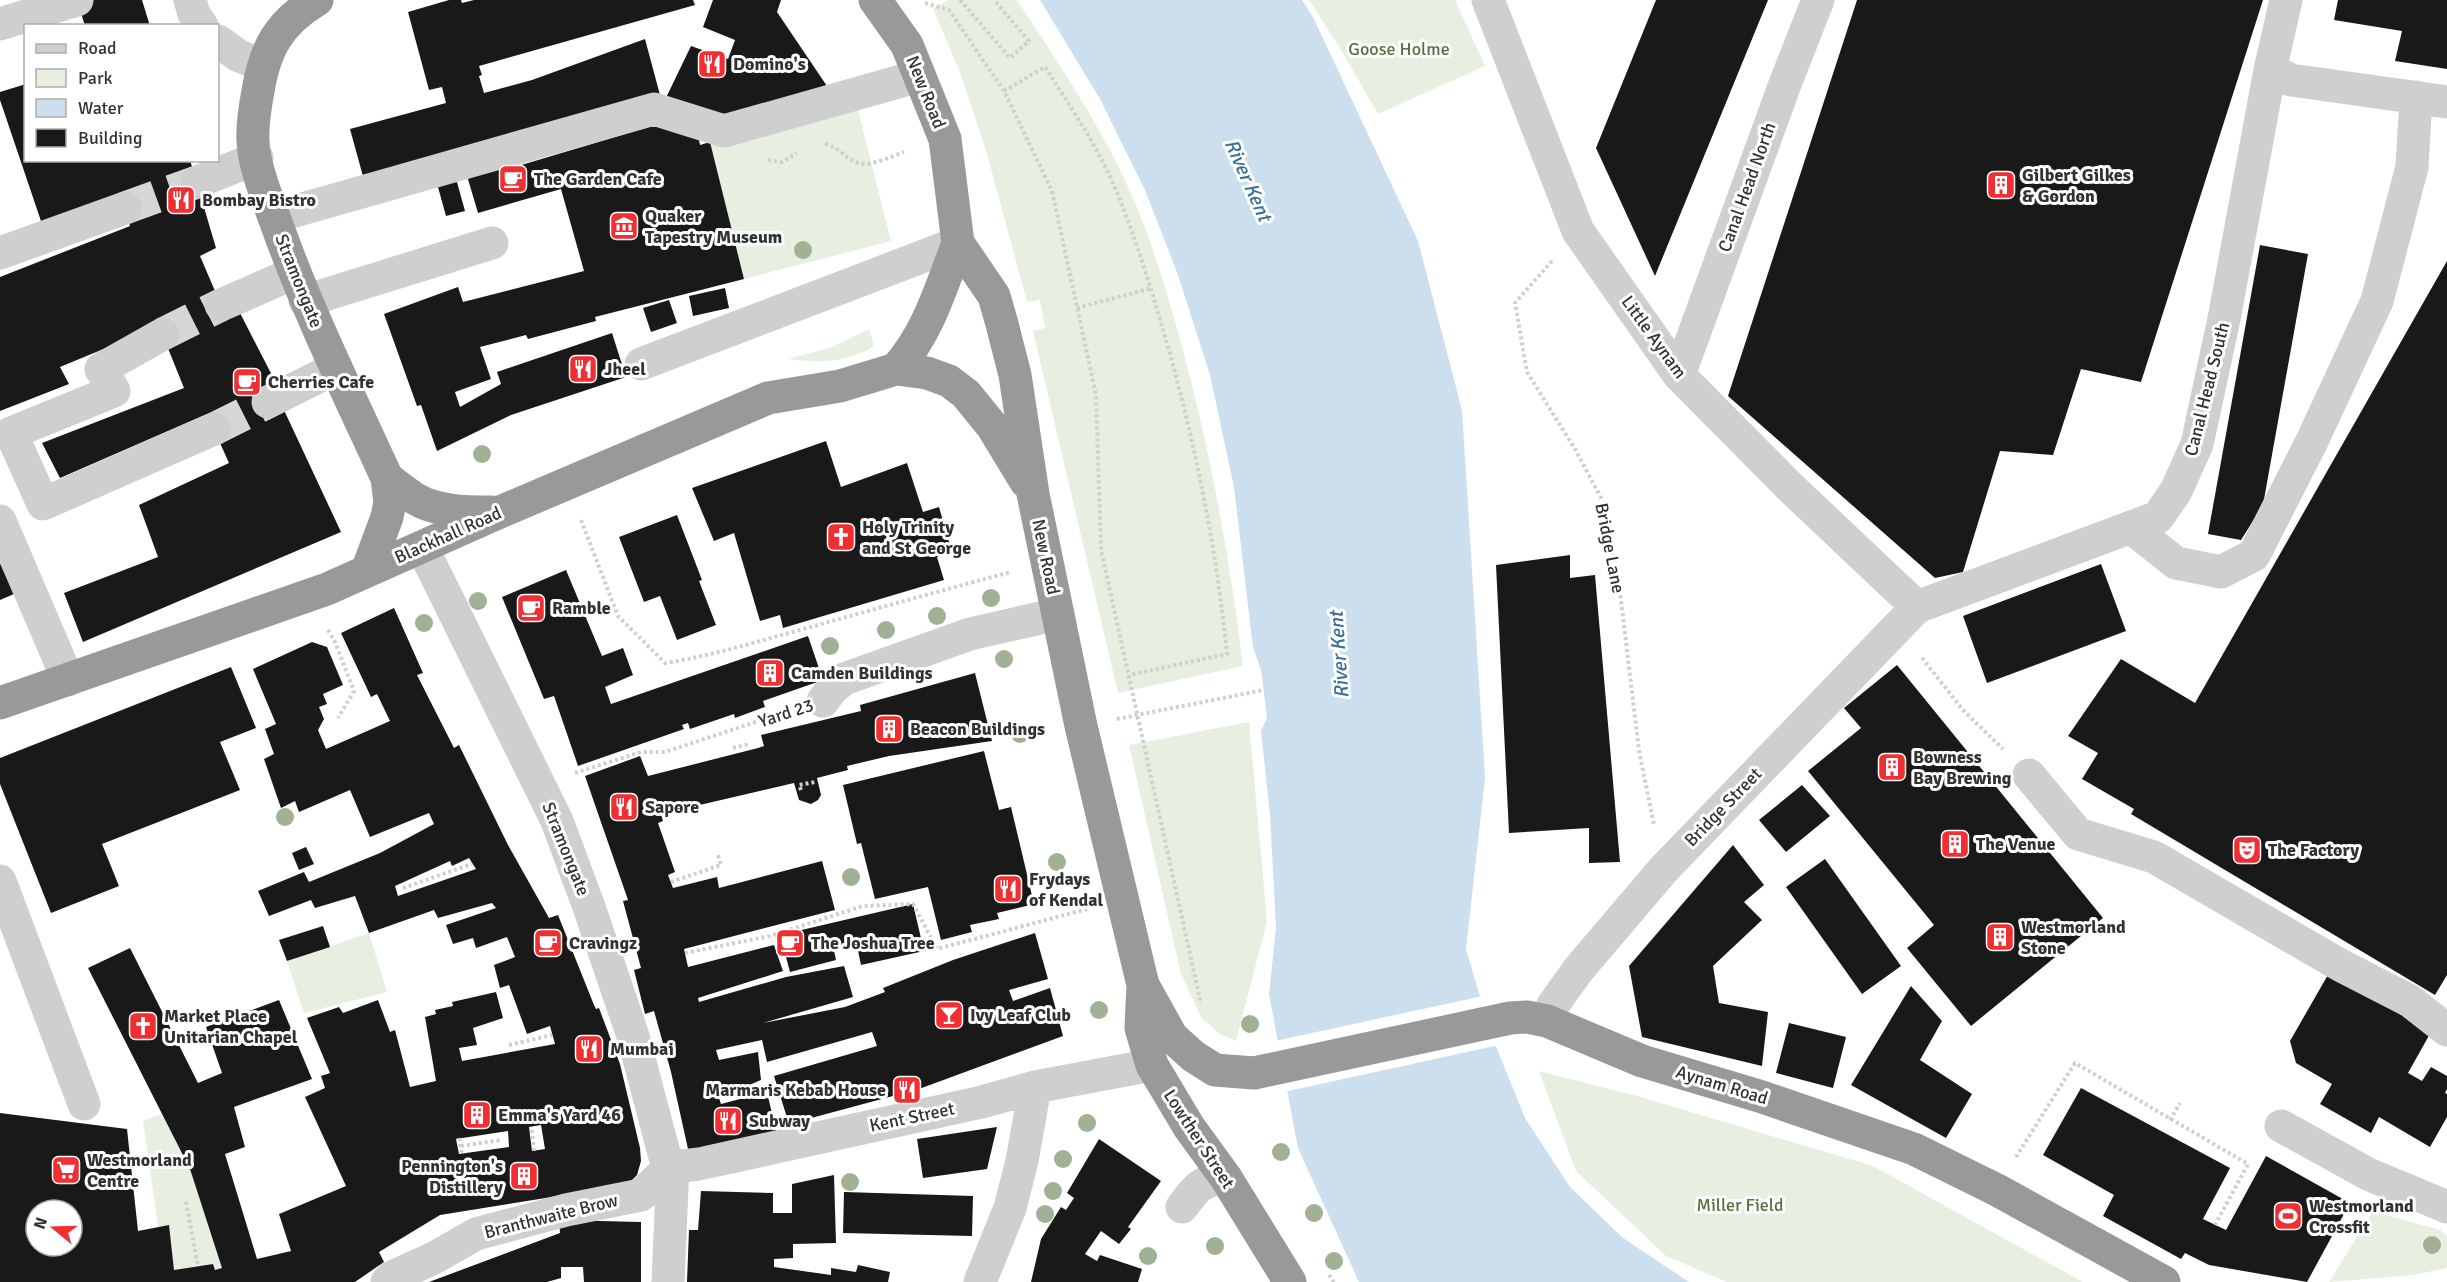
<svg xmlns="http://www.w3.org/2000/svg" width="2447" height="1282" font-family="Signika,sans-serif">
	<style>
		.green { fill: #e7efe0 }
		.water { fill: #ccdfef }
		.pier { fill: #fff }
		.building { fill: #191919; fill-rule: evenodd }
		.lines { fill: none; stroke-linecap: round; stroke-linejoin: round }
		.minor-tunnel { stroke: #d6d6d6; stroke-width: 33; stroke-dasharray: 33 16; stroke-linecap: butt }
		.path { stroke: #cfcfcf; stroke-width: 4; stroke-dasharray: 3 3; stroke-linecap: butt }
		.minor { stroke: #cfcfcf; stroke-width: 33 }
		.highway { stroke: #999; stroke-width: 33 }
		.tree { fill: #a0b194 }
		.labels { text-anchor: middle; dominant-baseline: central; stroke-width: 6; stroke-linejoin: round; paint-order: stroke }
		.park-label { font-size: 18px; fill: #52713c; stroke: #fff }
		.poi-label { font-size: 18px; font-weight: bold; fill: #323232; stroke: #fff; text-anchor: start }
		.street-label { font-size: 18px; fill: #323232; stroke: #fff }
		.water-label { font-size: 20px; font-style: italic; fill: #3a6f9a; stroke: #fff }
	</style>
	<rect width="100%" height="100%" fill="#fff"/>
	<path class="green" d="M949,0H1017C1057,61 1098,121 1128,187C1149,232 1163,281 1177,328C1208,439 1229,551 1243,666L1118,693L1033,331L1045,328L1040,300L1027,302L986,150L960,72L933,9Z
		M1309,0H1455L1485,66L1378,114L1340,48Z
		M858,110L891,241L744,279L710,142Z
		M869,329L874,346C848,363 818,363 788,359L833,347Z
		M1249,722L1267,921L1236,1041L1220,1034L1202,1019L1181,974L1129,745Z
		M369,933L387,992L304,1013L287,961Z
		M1539,1071L1637,1096L1873,1166L2083,1282H1727L1666,1256L1576,1171Z
		M162,1114L190,1169L222,1268L215,1270L213,1264L174,1270L169,1226L158,1227L143,1121Z
		M2373,1211L2440,1230L2447,1236V1268L2413,1275L2329,1282Z"/>
	<path class="water" d="M1040,0H1302L1313,17L1418,241L1462,410L1485,778L1466,949L1491,1034L1525,1118L1570,1187L1623,1238L1689,1282H1359L1298,1148L1269,994L1276,928L1270,815L1261,731L1267,718L1261,669L1253,648L1234,487L1210,375L1178,275L1145,190L1100,99Z"/>
	<path class="pier" d="M1483,996L1499,1045L1284,1092L1275,1041Z"/>
	<path class="building" d="M77,0H142L150,26H85Z
		M449,0H461L462,3L474,0H693L695,5L479,66L482,75L479,76L484,93L532,80L645,39L660,95L364,180L350,129L446,103L442,87L429,90L408,12Z
		M713,0H781L777,12L833,95L739,122L663,104L691,46L728,59L735,40L703,27Z
		M1656,0H1768L1655,276L1596,148Z
		M1857,0H2263L2141,382L2081,369L2053,455L2000,451L1963,572L1935,578L1728,396Z
		M2338,0H2447V69L2395,61L2402,31L2334,20Z
		M26,84V160H190L216,248L200,256L221,305L239,311L278,387L283,408L341,532L83,642L64,593L158,557L139,505L229,463L207,414L60,478L42,443L184,388L159,326L60,367L69,384L0,411V277L130,226L124,201L44,230L0,100V92Z
		M662,123L698,134L700,145L710,142L744,279L595,317L596,321L528,339L526,335L480,347L491,379L455,392L460,407L501,384L497,372L612,333L626,377L511,415L437,451L421,405L417,406L384,314L458,287L463,302L584,271L561,189L478,213L465,169L515,156L518,166Z
		M455,175L465,211L446,216L436,180Z
		M2260,245L2308,254L2263,505L2241,540L2208,534Z
		M2447,261V975L2435,995L2131,814L2134,809L2082,779L2098,753L2068,736L2121,659L2195,703Z
		M725,288L729,308L693,316L689,296Z
		M669,300L677,323L651,332L643,308Z
		M826,441L841,487L907,463L923,512L939,507L952,552L937,557L944,580L783,628L780,615L760,621L734,533L714,541L692,488Z
		M677,515L702,580L699,581L716,625L677,640L660,596L644,602L619,537Z
		M1570,555V578L1595,575L1620,862L1589,863V828L1509,833L1496,565Z
		M0,563L14,594L0,600Z
		M2101,564L2126,631L1987,683L1963,616Z
		M566,570L602,656L623,648L633,675L605,687L611,704L808,636L823,680L763,701L765,707L735,718L734,714L690,729L688,723L682,725L684,729L578,766L554,696L544,699L502,597Z
		M394,608L423,673L417,675L454,748L459,745L508,845L549,918L558,915L594,1005L596,1009L599,1008L620,1064L640,1148L641,1161L637,1175L627,1185L440,1215L379,1252L384,1262L355,1282H0V1113L127,1129L138,1231L169,1225L174,1270L213,1264L215,1270L222,1268L190,1169L88,968L130,948L198,1083L222,1073L206,1027L279,1000L312,1079L234,1107L245,1147L225,1154L257,1259L291,1251L279,1214L346,1186L305,1097L325,1088L321,1076L330,1073L307,1018L339,1007L343,1013L378,1000L390,1032L395,1030L410,1087L436,1081L425,1017L436,1014L435,1010L453,1006L452,1002L496,992L503,1018L473,1028L477,1045L459,1048L462,1061L555,1044L550,1026L527,1034L509,985L500,988L494,965L515,957L507,937L476,948L473,938L453,944L446,925L496,908L492,903L438,918L434,910L369,933L355,896L315,908L311,900L269,916L258,891L304,872L309,882L380,853L434,824L429,813L370,837L350,790L299,812L295,801L281,808L264,759L274,754L265,729L276,724L253,669L312,642L327,647L343,685L323,694L327,704L319,707L324,719L318,730L326,749L390,721L377,694L371,697L341,633ZM469,858L476,869L398,896L395,886L450,861L452,866ZM541,1125L545,1149L532,1151L529,1127ZM508,1131L509,1147L459,1154L456,1139ZM36,1210H72V1246H36Z
		M1897,665L2103,918L1971,1026L1907,948L1934,925L1808,771L1861,728L1844,708Z
		M231,667L256,728L220,742L240,790L102,844L119,886L51,913L0,784V758Z
		M975,673L992,741L889,756L847,766L848,770L817,778L821,795L818,800L811,804L799,800L794,783L661,814L663,821L658,823L675,872L668,875L673,888L717,877L719,888L822,861L835,910L684,949L688,967L774,945L783,971L698,998L699,1002L786,977L844,966L853,997L763,1023L845,1007L885,992L883,988L953,960L1035,933L1048,979L1009,990L1013,1001L1050,988L1063,1036L919,1089L789,1124L774,1076L877,1046L872,1032L767,1062L762,1040L716,1050L719,1060L758,1052L761,1080L719,1098L721,1104L767,1092L777,1135L695,1153L688,1149L671,1072L654,1011L645,1014L634,970L641,968L623,901L628,900L585,776L640,756L648,776L758,748L764,746L761,735L861,711L860,705Z
		M984,751L999,810L1011,807L1034,904L997,913L999,919L970,925L972,932L941,940L928,887L875,899L861,843L857,844L843,785Z
		M1802,785L1830,816L1786,852L1759,820Z
		M1733,845L1764,885L1744,902L1762,920L1713,966L1719,1003L1768,1012L1762,1066L1642,1037L1629,966Z
		M306,847L314,864L299,870L292,853Z
		M1825,859L1901,966L1862,994L1786,887Z
		M913,904L924,951L861,965L857,946L834,951L836,960L790,972L780,935Z
		M323,926L330,947L287,961L279,940Z
		M2329,973L2431,1032L2408,1073L2422,1081L2431,1067L2447,1076V1089L2445,1093L2447,1094V1117L2430,1147L2379,1117L2371,1133L2320,1104L2332,1084L2296,1063L2290,1041Z
		M1911,986L1942,1021L1920,1060L1972,1094L1946,1138L1851,1085Z
		M1789,1023L1846,1037L1833,1088L1776,1073Z
		M2081,1088L2230,1168L2203,1219L2226,1230L2266,1156L2350,1203L2307,1282L2209,1265L2185,1253L2181,1259L2103,1216L2114,1195L2043,1155Z
		M997,1127L987,1169L923,1178L917,1139Z
		M1099,1139L1161,1181L1128,1227L1131,1229L1119,1244L1101,1231L1085,1254L1097,1261L1100,1255L1142,1269L1138,1282H1031L1041,1239L1061,1207L1066,1210L1074,1198L1067,1193Z
		M834,1175L836,1243L793,1244V1258L774,1259V1267L831,1275V1268L856,1272L858,1265L890,1272L888,1282H687L689,1230H698L701,1191L773,1193V1213H792V1184Z
		M844,1192L973,1196L972,1236L843,1233Z
		M559,1220L641,1222V1282H584L583,1267H561V1278L547,1282H429L560,1233Z"/>
	<g class="lines">
		<path class="minor-tunnel" d="M125,208L197,182
			M163,334L221,305
			M214,429L268,402"/>
		<path class="path" d="M960,0L1010,58L1029,41L994,0
			M925,3L949,10L1004,91L1052,191L1096,395L1101,550L1201,1004
			M1004,91L1045,67C1070,106 1098,147 1116,190C1138,243 1154,299 1170,354C1197,453 1217,553 1227,654L1129,675
			M825,144C839,147 846,159 858,163C871,167 892,156 904,152
			M768,160L782,162L797,153
			M1552,261L1515,303L1527,372L1575,449L1606,507L1621,600L1639,751L1654,825
			M1077,308L1152,288
			M581,520L618,616L665,663C716,655 758,641 807,628C875,609 943,590 1011,572
			M328,630L335,642L354,691L338,718
			M1922,658L1963,710L2003,749
			M1117,719L1264,690
			M733,748L749,744
			M575,773L641,752H665L786,712
			M801,790L799,785L815,782
			M671,882L721,865L718,855
			M403,888L472,864
			M685,953L770,936L863,906L913,904L937,949L1087,909
			M509,1045L552,1035
			M2170,1120L2180,1103
			M532,1130L534,1151
			M459,1138L462,1154
			M461,1146L501,1140
			M2016,1157L2075,1063L2248,1164L2215,1225
			M186,1202L198,1266
			M1329,1275L1334,1282"/>
		<path class="minor" d="M190,0L194,14L202,26
			M1488,0L1578,231L1679,375L1790,487L1917,607
			M0,24L77,0
			M218,41L239,56L262,65
			M2270,70L2291,80L2447,102
			M197,182L257,158
			M274,217L654,109L724,131L919,76
			M0,253L125,208
			M305,301L492,243
			M221,305L294,273
			M163,334L101,369L114,391L11,433L43,504L214,429
			M641,364L958,243
			M1679,375L1785,84L1818,0
			M268,402L336,368
			M0,521L68,680
			M2132,528L2176,563L2221,572L2254,555L2312,441L2377,301L2412,167L2416,97
			M422,547L557,821L589,907L633,1036L665,1157L673,1164
			M823,701L832,689L844,679L970,634L1058,614
			M2029,775L2078,834L2154,857L2340,965L2410,1001L2447,1030
			M0,881L84,1104
			M1547,1021L1553,1005L1578,970L1663,870L1917,607L2158,517L2176,491L2197,444L2224,319L2270,70L2286,0
			M2281,1126L2368,1174L2447,1207
			M673,1164L682,1166L699,1164L982,1102L1035,1087L1152,1065
			M1182,1207C1196,1188 1201,1180 1226,1178
			M387,1282L392,1277L434,1258L476,1234L566,1210L641,1195L673,1164
			M668,1282L673,1164
			M980,1282L1010,1208L1022,1161L1035,1087"/>
		<path class="highway" d="M317,0C279,23 265,48 258,91C255,107 252,125 253,141C254,168 269,202 278,228C309,314 349,395 387,478L390,502L387,517L367,571
			M875,0L907,45L945,139L958,243L994,296L1002,324L1015,375L1033,494L1081,726L1143,985L1172,1037L1193,1056L1215,1070L1254,1073L1510,1018L1527,1017L1547,1021L1642,1061L1759,1096L1914,1149L1997,1190L2164,1282
			M896,369C928,333 941,288 958,243
			M387,478C396,485 405,492 414,498C436,512 467,512 492,512
			M0,703L327,589L500,512L768,398L840,386L896,369L927,373L949,381L966,394L992,426L1026,482
			M1143,985L1141,1028L1152,1065L1189,1127L1226,1178L1290,1282"/>
	</g>
	<g class="tree">
		<circle cx="803" cy="250" r="9"/>
		<circle cx="482" cy="454" r="9"/>
		<circle cx="991" cy="598" r="9"/>
		<circle cx="478" cy="601" r="9"/>
		<circle cx="937" cy="616" r="9"/>
		<circle cx="424" cy="623" r="9"/>
		<circle cx="886" cy="630" r="9"/>
		<circle cx="830" cy="646" r="9"/>
		<circle cx="1004" cy="659" r="9"/>
		<circle cx="1020" cy="734" r="9"/>
		<circle cx="285" cy="817" r="9"/>
		<circle cx="1057" cy="862" r="9"/>
		<circle cx="851" cy="877" r="9"/>
		<circle cx="1099" cy="1010" r="9"/>
		<circle cx="1250" cy="1024" r="9"/>
		<circle cx="1087" cy="1123" r="9"/>
		<circle cx="1281" cy="1152" r="9"/>
		<circle cx="1063" cy="1159" r="9"/>
		<circle cx="850" cy="1182" r="9"/>
		<circle cx="1053" cy="1191" r="9"/>
		<circle cx="1314" cy="1213" r="9"/>
		<circle cx="1045" cy="1214" r="9"/>
		<circle cx="2432" cy="1245" r="9"/>
		<circle cx="1215" cy="1246" r="9"/>
		<circle cx="1148" cy="1256" r="9"/>
		<circle cx="1334" cy="1261" r="9"/>
	</g>
	<defs>
		<g id="restaurant-square" transform="scale(1.5)"><rect x="-9" y="-9" width="18" height="18" rx="4" fill="#ef2f31" stroke="#fff"/><path d="M-5-6h1v4h1v-4h1v4h1v-4h1v5L-1.5 .5V6h-2V.5L-5-1ZM5-6V6H3V1.5H1.5Q1.5-4 5-6Z" fill="#fff"/></g>
		<g id="cafe-square" transform="scale(1.5)"><rect x="-9" y="-9" width="18" height="18" rx="4" fill="#ef2f31" stroke="#fff"/><path d="M-5.5-4.5H6V0H3Q3 3.5 0 3.5H-2.5Q-5.5 3.5-5.5 0ZM3-3.2v2h1.7v-2ZM-6 4.5H4V6H-6Z" fill="#fff"/></g>
		<g id="building-square" transform="scale(1.5)"><rect x="-9" y="-9" width="18" height="18" rx="4" fill="#ef2f31" stroke="#fff"/><path d="M-4-6H4V6H1V3H-1V6H-4ZM-2.5-4.3h1.7v1.8h-1.7ZM.8-4.3h1.7v1.8H.8ZM-2.5-1h1.7V.8h-1.7ZM.8-1h1.7V.8H.8Z" fill="#fff"/></g>
		<g id="museum-square" transform="scale(1.5)"><rect x="-9" y="-9" width="18" height="18" rx="4" fill="#ef2f31" stroke="#fff"/><path d="M0-6L6-3V-2H-6V-3ZM-5-1h2V3h-2ZM-1-1h2V3h-2ZM3-1h2V3H3ZM-6 4H6V6H-6Z" fill="#fff"/></g>
		<g id="church-square" transform="scale(1.5)"><rect x="-9" y="-9" width="18" height="18" rx="4" fill="#ef2f31" stroke="#fff"/><path d="M-1.2-6h2.4v3.5h3.3v2.4h-3.3V6h-2.4V-.1h-3.3v-2.4h3.3Z" fill="#fff"/></g>
		<g id="theatre-square" transform="scale(1.5)"><rect x="-9" y="-9" width="18" height="18" rx="4" fill="#ef2f31" stroke="#fff"/><path d="M-5-5.5Q0-4 5-5.5V0Q5 5 0 6Q-5 5-5 0ZM-3.3-2.5H-1v1.5H-3.3ZM1-2.5H3.3v1.5H1ZM-2.8 1Q0 5.5 2.8 1Z" fill="#fff"/></g>
		<g id="bar-square" transform="scale(1.5)"><rect x="-9" y="-9" width="18" height="18" rx="4" fill="#ef2f31" stroke="#fff"/><path d="M-6-5H6L.8 .8V4.5H3.5V6h-7V4.5H-.8V.8Z" fill="#fff"/></g>
		<g id="supermarket-square" transform="scale(1.5)"><rect x="-9" y="-9" width="18" height="18" rx="4" fill="#ef2f31" stroke="#fff"/><path d="M-6-5.5h2.5l.6 2H6L4.5 2H-2.5L-4.4-4H-6ZM-1.5 3.2a1.3 1.3 0 1 0 .1 0ZM3 3.2a1.3 1.3 0 1 0 .1 0Z" fill="#fff"/></g>
		<g id="stadium-square" transform="scale(1.5)"><rect x="-9" y="-9" width="18" height="18" rx="4" fill="#ef2f31" stroke="#fff"/><path d="M0-5a6.5 5 0 1 0 0 10a6.5 5 0 1 0 0-10ZM-3.5-1.8h7v3.6h-7Z" fill="#fff"/></g>
	</defs>
	<g fill-rule="evenodd">
		<use href="#restaurant-square" x="712" y="64"/>
		<use href="#cafe-square" x="513" y="179"/>
		<use href="#building-square" x="2001" y="185"/>
		<use href="#restaurant-square" x="181" y="200"/>
		<use href="#museum-square" x="624" y="226"/>
		<use href="#restaurant-square" x="583" y="369"/>
		<use href="#cafe-square" x="247" y="382"/>
		<use href="#church-square" x="841" y="537"/>
		<use href="#cafe-square" x="531" y="608"/>
		<use href="#building-square" x="770" y="673"/>
		<use href="#building-square" x="889" y="729"/>
		<use href="#building-square" x="1892" y="767"/>
		<use href="#restaurant-square" x="624" y="807"/>
		<use href="#building-square" x="1955" y="844"/>
		<use href="#theatre-square" x="2247" y="850"/>
		<use href="#restaurant-square" x="1008" y="889"/>
		<use href="#building-square" x="2000" y="937"/>
		<use href="#cafe-square" x="548" y="943"/>
		<use href="#cafe-square" x="790" y="943"/>
		<use href="#bar-square" x="949" y="1015"/>
		<use href="#church-square" x="143" y="1026"/>
		<use href="#restaurant-square" x="589" y="1049"/>
		<use href="#restaurant-square" x="907" y="1090"/>
		<use href="#building-square" x="477" y="1115"/>
		<use href="#restaurant-square" x="728" y="1121"/>
		<use href="#supermarket-square" x="66" y="1170"/>
		<use href="#building-square" x="524" y="1176"/>
		<use href="#stadium-square" x="2288" y="1216"/>
	</g>
	<g class="labels">
		<g class="park-label">
			<text x="1399" y="49">Goose Holme</text>
			<text x="1740" y="1205">Miller Field</text>
		</g>
		<g class="poi-label">
			<text x="733" y="64">Domino's</text>
			<text x="2022" y="175">Gilbert Gilkes<tspan x="2022" dy="21">&amp; Gordon</tspan></text>
			<text x="534" y="179">The Garden Cafe</text>
			<text x="202" y="200">Bombay Bistro</text>
			<text x="645" y="216">Quaker<tspan x="645" dy="21">Tapestry Museum</tspan></text>
			<text x="604" y="369">Jheel</text>
			<text x="268" y="382">Cherries Cafe</text>
			<text x="862" y="527">Holy Trinity<tspan x="862" dy="21">and St George</tspan></text>
			<text x="552" y="608">Ramble</text>
			<text x="791" y="673">Camden Buildings</text>
			<text x="910" y="729">Beacon Buildings</text>
			<text x="1913" y="757">Bowness<tspan x="1913" dy="21">Bay Brewing</tspan></text>
			<text x="645" y="807">Sapore</text>
			<text x="1976" y="844">The Venue</text>
			<text x="2268" y="850">The Factory</text>
			<text x="1029" y="879">Frydays<tspan x="1029" dy="21">of Kendal</tspan></text>
			<text x="2021" y="927">Westmorland<tspan x="2021" dy="21">Stone</tspan></text>
			<text x="569" y="943">Cravingz</text>
			<text x="811" y="943">The Joshua Tree</text>
			<text x="970" y="1015">Ivy Leaf Club</text>
			<text x="164" y="1016">Market Place<tspan x="164" dy="21">Unitarian Chapel</tspan></text>
			<text x="610" y="1049">Mumbai</text>
			<text x="886" y="1090" text-anchor="end">Marmaris Kebab House</text>
			<text x="498" y="1115">Emma's Yard 46</text>
			<text x="749" y="1121">Subway</text>
			<text x="87" y="1160">Westmorland<tspan x="87" dy="21">Centre</tspan></text>
			<text x="503" y="1166" text-anchor="end">Pennington's<tspan x="503" dy="21">Distillery</tspan></text>
			<text x="2309" y="1206">Westmorland<tspan x="2309" dy="21">Crossfit</tspan></text>
		</g>
		<g class="street-label">
			<text transform="translate(926 92) rotate(68)">New Road</text>
			<text transform="translate(1747 187) rotate(-70)">Canal Head North</text>
			<text transform="translate(299 281) rotate(68)">Stramongate</text>
			<text transform="translate(1654 337) rotate(54)">Little Aynam</text>
			<text transform="translate(2207 389) rotate(-76)">Canal Head South</text>
			<text transform="translate(448 535) rotate(-24)">Blackhall Road</text>
			<text transform="translate(1610 548) rotate(79)">Bridge Lane</text>
			<text transform="translate(1046 557) rotate(78)">New Road</text>
			<text transform="translate(786 713) rotate(-18)">Yard 23</text>
			<text transform="translate(1723 807) rotate(-46)">Bridge Street</text>
			<text transform="translate(566 849) rotate(68)">Stramongate</text>
			<text transform="translate(1722 1085) rotate(17)">Aynam Road</text>
			<text transform="translate(912 1117) rotate(-12)">Kent Street</text>
			<text transform="translate(1199 1139) rotate(57)">Lowther Street</text>
			<text transform="translate(551 1216) rotate(-14)">Branthwaite Brow</text>
		</g>
		<g class="water-label">
			<text transform="translate(1248 180) rotate(66)">River Kent</text>
			<text transform="translate(1339 655) rotate(-94)">River Kent</text>
		</g>
	</g>
	<rect x="24" y="24" width="195" height="138" fill="#ffffff" stroke="#adadad" stroke-width="1.5"/>
	<rect x="36" y="44" width="30" height="9" fill="#cfcfcf" stroke="#adadad" stroke-width="1.5"/>
	<text x="78" y="54" font-size="18" fill="#323232">Road</text>
	<rect x="36" y="69" width="30" height="18" fill="#e7efe0" stroke="#adadad" stroke-width="1.5"/>
	<text x="78" y="84" font-size="18" fill="#323232">Park</text>
	<rect x="36" y="99" width="30" height="18" fill="#ccdfef" stroke="#adadad" stroke-width="1.5"/>
	<text x="78" y="114" font-size="18" fill="#323232">Water</text>
	<rect x="36" y="129" width="30" height="18" fill="#191919" stroke="#adadad" stroke-width="1.5"/>
	<text x="78" y="144" font-size="18" fill="#323232">Building</text>
	<g transform="translate(54 1228) rotate(289)"><circle r="28" fill="#ffffff" stroke="#adadad" stroke-width="1.5"/>
	<path d="M0-4.5L10 22L0 15L-10 22Z" fill="#ef2f31"/>
	<text y="-9" font-size="16" font-weight="bold" text-anchor="middle" fill="#323232">N</text>
	</g>
</svg>
